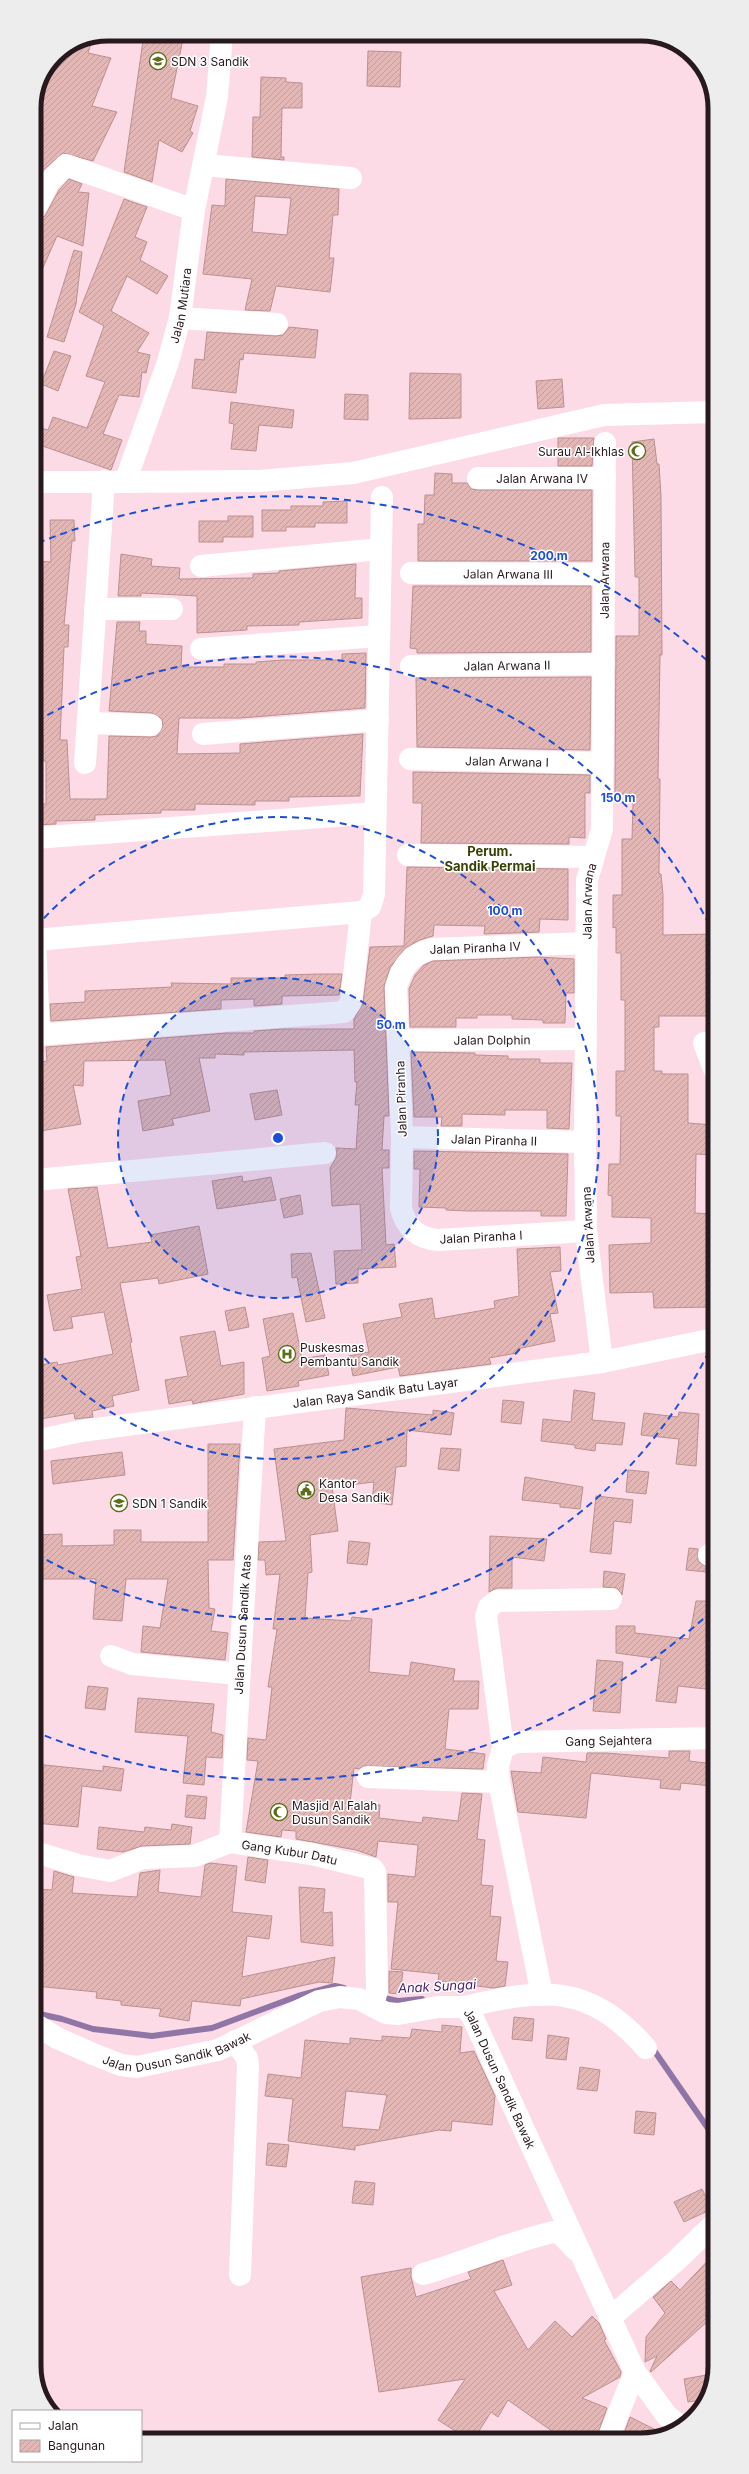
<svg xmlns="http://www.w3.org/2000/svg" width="749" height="2474" font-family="Inter,sans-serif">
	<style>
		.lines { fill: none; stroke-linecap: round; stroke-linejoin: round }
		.stream { stroke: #9076a6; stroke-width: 6 }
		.building { fill: url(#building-hatch); stroke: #ba9190; fill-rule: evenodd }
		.minor { stroke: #fff; stroke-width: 22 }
		.secondary { stroke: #fff; stroke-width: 22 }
		.ring { fill: none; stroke: #1d4ed8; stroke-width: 2; stroke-dasharray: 7 5 }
		.labels { text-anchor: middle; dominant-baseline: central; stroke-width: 3; stroke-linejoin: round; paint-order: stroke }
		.poi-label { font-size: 12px; fill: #28191e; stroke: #fff; text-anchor: start }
		.street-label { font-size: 12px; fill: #28191e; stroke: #fff }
		.neighbourhood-label { font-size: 13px; font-weight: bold; fill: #364105; stroke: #fff }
		.water-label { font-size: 13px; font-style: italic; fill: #481e6b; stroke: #fff }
		.rim { fill: none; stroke: #28191e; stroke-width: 5 }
		.centre { fill: #1d4ed8; stroke: #fff; stroke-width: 2 }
		.ring-label { font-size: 12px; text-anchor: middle; font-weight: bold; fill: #1d4ed8; stroke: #fff; stroke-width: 3; stroke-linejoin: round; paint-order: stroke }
	</style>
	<defs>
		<pattern id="building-hatch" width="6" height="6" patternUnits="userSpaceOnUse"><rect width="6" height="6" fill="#e2b7b6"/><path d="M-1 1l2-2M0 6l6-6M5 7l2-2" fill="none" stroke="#c29d9c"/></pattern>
	</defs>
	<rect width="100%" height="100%" fill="#fcdbe6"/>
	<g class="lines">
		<path class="stream" d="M379,1997L398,2001L422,1999
			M35,2013L62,2019L93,2029L152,2036L212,2028L298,1996L335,1986L344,1988
			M651,2046L714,2137"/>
	</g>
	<path class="building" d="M144,34H184L171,98L198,106L190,131L193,133L182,152L159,140L152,182L124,172Z
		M93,37L88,53L111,58L92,106L117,112L93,161L63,153L40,173L34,183V107L38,88L56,55L80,40Z
		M368,51L401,52L400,87L367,86Z
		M261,77L286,78V82L302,83V108H282L281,157H284V160L252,157L253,117H260Z
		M69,179L82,184L78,192L89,193L83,246L57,236L34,288V222L45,216L59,190Z
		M226,179L339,189L338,215H333L329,258H334L330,292L276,286L270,311L245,310L252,279L203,274L212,205L225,206ZM255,196L291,198L287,235L252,232Z
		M124,199L147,207L135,237L147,242L140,260L168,276L157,294L127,276L111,311L149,333L137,352L150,355L146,373L142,372L139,397L119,395L103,434L122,440L111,470L34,443V426L48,430L53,417L87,428L105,382L86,376L104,326L79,312Z
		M74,250L82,252L76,304L64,342L47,337Z
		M289,327L318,330L315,358L244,353L243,360L240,359L236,393L192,388L195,359L204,360L207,332L276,336L283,335Z
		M54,351L71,356L58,391L41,384Z
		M410,373L461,374V418L409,419Z
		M562,379L564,407L538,409L536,381Z
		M345,394L368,395V420L344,419Z
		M231,402L294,410L292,428L259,425L256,451L231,449L234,424L229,423Z
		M558,438H594L592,466H558Z
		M654,439L657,464H659L661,496L662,655H660L658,779H660L659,874H661L663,895V935L713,934V1016H659V1027H654V1071H662V1074H688V1123L714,1125V1155L696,1154L695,1213L714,1214V1307L654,1308L653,1292L610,1293L609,1245L651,1243V1218L612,1217V1196L608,1195L609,1164H620L621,1116H616V1071H625V1000H621V953H616V927L613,928V895H622V839H632L633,803H630V794H615L616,636H639V577H635L632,442Z
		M435,473L452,474V483H467L471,489L478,490H592V561H418V524H424L425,495H434Z
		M347,501V523H315V527H286V531H262V510H291V506H323V502Z
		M228,516H253V537H223V542H199V521H228Z
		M50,520H74L75,541H72L64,625H69L68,647H64L60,740H67L70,799H107L109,736L151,737L157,736L163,726L162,719L152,713L109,711L117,622H140L139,631H146V644L182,646L181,667H224V664H256V662L283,660H342V654L366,653L365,708L240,718H179L177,754L240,753V744L363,734L360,796L289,797V801H255V805L195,804V810H161V813L95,815V820L56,821V824L34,825V804H46V761H43V735H36L39,646L34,645V599L38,561L51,562Z
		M121,554L152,559L151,566L180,568L179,579L253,578V574L279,573V571L356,564L355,598H362V618L299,622V625L247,626V630L197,633V596L141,593V596H118Z
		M413,586H591V652L417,653V649L410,648Z
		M591,677L590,750L417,747L416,678Z
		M413,772L590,775V793H585V838L569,837V844L421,843L422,803H413Z
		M407,867L568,869V920L540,919L539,932L484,934L485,926L434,925L433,936L420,940L405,948L390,968L384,987L389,1116H384L382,1150H389V1168H382L386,1245L394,1244L396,1267L358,1269V1283L336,1284L334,1251L362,1250L360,1204L332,1206L330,1168L336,1158V1148L356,1149L359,1105H355L357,1082H355L354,1050L244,1052V1055L215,1054V1058H199L210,1111L172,1119L174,1125L143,1131L138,1101L171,1095L165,1060L84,1061L83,1086L73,1085L81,1124L35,1132V1063L47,1061L46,1047L227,1033H254V1031L282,1029H354V1019L363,1003L370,947L404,946Z
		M538,957L574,959V993H566L565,1023H543V1020L512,1019V1015H477V1018H456V1027H410L409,989L415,975L424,965L433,961Z
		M318,974H342L339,995L282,996V1004L254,1006V999L221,1000V1009L51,1021L50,1004L85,1002V991L172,987L171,983L231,984V978H285V975Z
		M411,1052L475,1053V1055L508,1056V1059H540V1063H572L569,1129L547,1128V1110H505V1115L462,1114V1126H441L442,1117H414Z
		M277,1090L282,1115L255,1120L250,1094Z
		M414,1151L568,1154L566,1216H541V1211H468L446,1210V1208L419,1207L420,1169H414Z
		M242,1176L243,1182L271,1177L276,1200L217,1209L212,1181Z
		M97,1187L108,1248L152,1242L150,1235L199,1226L208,1274L159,1284L158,1278L120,1283L132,1342L130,1343L139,1390L112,1396L114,1406L92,1411L93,1417L75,1419L74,1413L35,1420V1395L40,1394L35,1366L57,1362L58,1365L113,1354L104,1312L71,1317L73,1328L54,1331L47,1295L82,1289L76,1257L81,1256L68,1189Z
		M300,1195L303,1214L284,1218L280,1199Z
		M560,1247L561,1271L550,1272L558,1313L550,1314L555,1341L517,1349V1353L489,1358L491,1364L400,1376L398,1367L353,1376L349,1356L369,1352L363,1324L402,1317L399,1304L432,1298L435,1319L495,1308L494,1301L519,1296L517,1249Z
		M311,1253L325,1318L306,1322L297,1277L292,1278L291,1254Z
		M245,1307L249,1327L229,1331L225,1311Z
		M293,1313L302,1359L325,1355L329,1375L298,1381L299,1386L267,1391L262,1358L270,1356L263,1319Z
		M215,1331L221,1366L244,1362V1394L197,1403L193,1404L192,1400L169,1404L165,1380L188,1376L180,1337Z
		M574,1390L595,1393L592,1420L625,1423L622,1445L596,1443L595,1451L575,1448V1445L541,1441L543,1419L571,1422Z
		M503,1400L524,1402L521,1424L501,1422Z
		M346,1408L433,1415V1410L454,1413L451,1435L407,1430L406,1466L396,1467L392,1505L372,1502L374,1482L332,1487L338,1531L310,1535L312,1572L308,1573L305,1618L351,1621L352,1617L372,1619L369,1672L409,1676L411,1662L455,1669L453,1681H479L478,1709H449L445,1749L485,1754L483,1769L363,1766L359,1769L354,1768L350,1803L380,1805L379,1818L422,1823L423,1817L458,1821L462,1793L482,1794L477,1839L485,1840L481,1885L493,1886L490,1916L501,1917L496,1961L508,1962L505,1986L493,1988L438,1981L439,1974L391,1969L398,1902H388V1874L415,1877L418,1845L378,1841L376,1857L356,1850L296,1839V1831L282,1830L281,1837L246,1832L258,1761L247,1760L248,1738L266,1740L272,1687H268L277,1629H273L280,1574L266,1575L265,1560H258L259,1542L286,1541L274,1449L344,1440Z
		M679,1412L699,1414L696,1466L676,1464L679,1439L641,1435L644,1413L678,1417Z
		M208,1444H240L233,1560H208L209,1608L215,1609L211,1631L228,1633L225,1660L141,1652L143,1626L160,1628L168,1579H126L122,1621L93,1619L96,1579H35V1535L62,1534V1546L114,1545V1530H141V1542H208Z
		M441,1448L461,1449L459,1471L438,1469Z
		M122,1452L125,1475L53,1484L51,1461Z
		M628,1470L649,1472L646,1494L626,1492Z
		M525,1477L583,1487L580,1509L560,1507V1504L522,1500Z
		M596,1496L633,1500L631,1523L614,1521L611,1554L590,1552Z
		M490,1536L547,1539L544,1561L512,1557V1588H497L489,1592Z
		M349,1541L370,1543L367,1565L347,1563Z
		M689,1548L698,1549V1561L707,1567V1572L686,1570Z
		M604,1571L625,1574L622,1595L617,1588L603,1587Z
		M696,1601H714L715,1690L678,1686L676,1703L656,1701L661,1659L616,1653V1626H635V1633L689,1639Z
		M597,1660L623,1662L620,1713L593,1711Z
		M88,1686L108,1688L105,1710L85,1708Z
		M138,1698L214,1704L211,1732L223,1735L222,1758L206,1757L204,1785L183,1783L188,1736L135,1732Z
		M669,1751H690L689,1761L715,1764L712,1786L681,1783L680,1790L660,1788L661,1780L591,1773L586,1818L518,1812L511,1771L541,1773L543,1757L586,1762L587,1753H606L669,1758Z
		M35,1764L103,1771V1766L124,1769L121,1791L82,1786L78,1827L35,1823Z
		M187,1795L207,1797L205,1819L185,1817Z
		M172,1824L192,1827L190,1844L142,1846L123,1852L97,1849L99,1827L144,1832L145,1827L171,1830Z
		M248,1857L268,1860L265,1883L245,1880Z
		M210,1863L237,1866L232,1912L272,1916L269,1939L247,1936L242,1977L335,1957L332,1983L319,1982L241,1999L240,2006L192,2001L189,2021L159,2016L161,2009L121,2005V2001L96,1998L97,1992L35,1986V1889L52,1890L54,1871L74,1877L72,1893L137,1897L140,1873L160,1870L158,1892L201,1897L205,1865Z
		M299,1887L325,1889L323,1913L332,1912L333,1946L301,1942Z
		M389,1971L403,1972L400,1994L389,1993Z
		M514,2017L534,2019L532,2041L512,2039Z
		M442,2025L462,2027L460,2053L474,2051L495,2096L492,2125L452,2121L451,2131L439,2130L355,2146V2150L288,2141L293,2099L265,2096L268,2074L301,2078L305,2040L350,2044V2038L382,2041V2036L410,2038L412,2029L442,2032ZM346,2091L387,2095L379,2130L342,2127Z
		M548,2035L569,2038L566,2060L546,2058Z
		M580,2067L600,2070L597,2091L577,2089Z
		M636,2111L656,2113L654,2135L634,2133Z
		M268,2143L289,2145L286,2167L266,2165Z
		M355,2181L375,2183L373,2205L352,2203Z
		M702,2189L712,2209L684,2222L674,2202Z
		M715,2253V2304L705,2316L709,2320L651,2372L650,2371L657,2356L645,2362L646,2337L665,2313L653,2297L671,2281L680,2290Z
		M503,2260L512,2285L494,2291L528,2350L555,2321L572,2337L592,2316L599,2323L606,2339L604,2340L621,2372L620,2377L582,2398L607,2408L596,2439H563L508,2400L498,2417L491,2412L474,2439H468L438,2420L465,2379L379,2392L361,2277L411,2268V2277L416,2297L471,2279L468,2272Z
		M712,2374L702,2400L688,2402L684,2379Z
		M630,2417L664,2434L656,2439H622Z"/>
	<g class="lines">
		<g class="minor">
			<path d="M204,165L351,178"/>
			<path d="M34,210L49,182L66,165L194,210"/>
			<path d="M180,318L277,324"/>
			<path id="s1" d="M478,478H605"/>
			<path id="s2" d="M34,482H124L128,474L168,362L180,318L194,210L217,97L222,34"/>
			<path d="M124,482L260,481L353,473L604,415L714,412"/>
			<path d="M201,566L381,549"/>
			<path id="s3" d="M411,573L604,574"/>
			<path d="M95,609H172"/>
			<path d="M201,649L378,636"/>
			<path id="s4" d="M411,666L604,664"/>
			<path d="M88,723L151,725"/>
			<path d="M203,734L378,720"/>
			<path id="s5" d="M410,759L603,763"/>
			<path d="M85,763L104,481"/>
			<path d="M34,838L376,813"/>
			<path d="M408,855L593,857"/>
			<path d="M35,940L361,912L370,907L374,894L382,497"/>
			<path d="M35,940L39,1034"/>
			<path d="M35,1035L344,1012L351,1002L361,912"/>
			<path id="s6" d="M399,1040L585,1039"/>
			<path d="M704,1043L714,1069"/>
			<path id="s7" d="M402,1137L585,1142"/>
			<path d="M35,1180L325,1153"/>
			<path id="s8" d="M586,1231L438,1240C417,1238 406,1228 401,1208L402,1137L396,987C402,967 410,955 431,949L587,943"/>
			<path id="s9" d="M602,1362L586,1231L585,1142L587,880L602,829L605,443"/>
			<path d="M709,1555H714"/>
			<path d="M111,1656L132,1664L239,1674"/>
			<path id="s10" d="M503,1748L516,1742L715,1738"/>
			<path d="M368,1777L499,1782"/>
			<path id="s11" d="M230,1842C237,1697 246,1552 255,1407"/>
			<path id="s12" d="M35,1852L78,1865L110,1871L143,1858L194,1856L230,1842L312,1854L373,1869L375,1872L377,1990L373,2006"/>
			<path d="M542,1995L499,1782L498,1766L503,1748L486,1616L489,1607L497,1601L611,1599"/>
			<path d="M465,2007C543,1988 589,1983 646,2048"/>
			<path id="s13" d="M35,2024L57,2038L93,2054L121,2065L137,2067L218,2050L319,2001L340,1997L359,1999L386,2013L398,2014L438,2007H465L472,2016L635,2372L667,2416L679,2425"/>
			<path d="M235,2041L247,2058L248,2065L240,2275"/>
			<path d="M423,2274C469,2261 511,2241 558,2231L576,2250"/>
			<path d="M610,2318L677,2260L715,2223"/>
			<path d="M608,2439L635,2372"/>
		</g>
		<path class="secondary" id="s14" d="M35,1441L81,1431L602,1362L714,1339"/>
	</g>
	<circle cx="278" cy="1138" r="160" fill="#1d4ed8" fill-opacity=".12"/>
	<g class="ring">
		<circle cx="278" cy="1138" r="160"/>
		<path d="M36 927A321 321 0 1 1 36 1349"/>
		<path d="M714 1341A481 481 0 0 1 38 1555M37 721A481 481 0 0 1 714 935"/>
		<path d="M712 1611A642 642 0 0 1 38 1733M38 543A642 642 0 0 1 712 665"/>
	</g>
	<defs>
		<g id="school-ring" transform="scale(0.9)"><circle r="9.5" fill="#fff" stroke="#5d6d19" stroke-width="1.5"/><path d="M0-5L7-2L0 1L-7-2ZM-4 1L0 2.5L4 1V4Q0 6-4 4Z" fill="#5d6d19"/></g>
		<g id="mosque-ring" transform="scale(0.9)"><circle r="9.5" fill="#fff" stroke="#5d6d19" stroke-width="1.5"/><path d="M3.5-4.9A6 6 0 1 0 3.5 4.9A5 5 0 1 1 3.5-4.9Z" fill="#5d6d19"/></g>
		<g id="hospital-ring" transform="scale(0.9)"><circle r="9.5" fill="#fff" stroke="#5d6d19" stroke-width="1.5"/><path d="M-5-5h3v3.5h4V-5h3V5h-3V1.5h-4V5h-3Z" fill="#5d6d19"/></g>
		<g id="civic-ring" transform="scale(0.9)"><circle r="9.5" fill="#fff" stroke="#5d6d19" stroke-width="1.5"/><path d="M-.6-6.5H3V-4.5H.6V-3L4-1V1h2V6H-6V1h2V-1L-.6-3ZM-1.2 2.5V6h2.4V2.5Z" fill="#5d6d19"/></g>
	</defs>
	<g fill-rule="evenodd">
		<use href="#school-ring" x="158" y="61"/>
		<use href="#mosque-ring" x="637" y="451"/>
		<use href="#hospital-ring" x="287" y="1354"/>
		<use href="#civic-ring" x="306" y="1490"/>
		<use href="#school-ring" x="119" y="1503"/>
		<use href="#mosque-ring" x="279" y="1812"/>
	</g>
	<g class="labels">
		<g class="poi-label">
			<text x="171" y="61">SDN 3 Sandik</text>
			<text x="624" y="451" text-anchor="end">Surau Al-Ikhlas</text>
			<text x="300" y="1347">Puskesmas<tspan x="300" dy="14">Pembantu Sandik</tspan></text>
			<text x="319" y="1483">Kantor<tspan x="319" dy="14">Desa Sandik</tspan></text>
			<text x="132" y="1503">SDN 1 Sandik</text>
			<text x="292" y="1805">Masjid Al Falah<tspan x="292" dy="14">Dusun Sandik</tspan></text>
		</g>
		<g class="street-label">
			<text stroke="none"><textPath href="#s2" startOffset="276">Jalan Mutiara</textPath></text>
			<text stroke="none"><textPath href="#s1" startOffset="64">Jalan Arwana IV</textPath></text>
			<text stroke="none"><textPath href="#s3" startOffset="97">Jalan Arwana III</textPath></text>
			<text stroke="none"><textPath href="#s9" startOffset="785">Jalan Arwana</textPath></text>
			<text stroke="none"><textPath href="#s4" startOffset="96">Jalan Arwana II</textPath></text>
			<text stroke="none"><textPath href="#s5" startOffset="97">Jalan Arwana I</textPath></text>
			<text stroke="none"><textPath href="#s9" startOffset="462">Jalan Arwana</textPath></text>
			<text stroke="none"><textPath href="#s8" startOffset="521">Jalan Piranha IV</textPath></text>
			<text stroke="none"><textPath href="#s6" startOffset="93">Jalan Dolphin</textPath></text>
			<text transform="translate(401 1099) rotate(-92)">Jalan Piranha</text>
			<text stroke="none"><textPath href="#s7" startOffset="92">Jalan Piranha II</textPath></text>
			<text transform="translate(588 1225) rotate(-93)">Jalan Arwana</text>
			<text transform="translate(481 1237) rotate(-3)">Jalan Piranha I</text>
			<text stroke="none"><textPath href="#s14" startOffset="344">Jalan Raya Sandik Batu Layar</textPath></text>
			<text stroke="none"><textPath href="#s11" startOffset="218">Jalan Dusun Sandik Atas</textPath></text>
			<text stroke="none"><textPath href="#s10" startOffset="107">Gang Sejahtera</textPath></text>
			<text stroke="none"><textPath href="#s12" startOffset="263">Gang Kubur Datu</textPath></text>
			<text stroke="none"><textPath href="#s13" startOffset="153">Jalan Dusun Sandik Bawak</textPath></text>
			<text stroke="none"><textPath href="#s13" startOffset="537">Jalan Dusun Sandik Bawak</textPath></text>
		</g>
		<g class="neighbourhood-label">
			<text x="490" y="851">Perum.<tspan x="490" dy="15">Sandik Permai</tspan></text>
		</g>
		<g class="water-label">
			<text transform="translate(437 1986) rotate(-3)">Anak Sungai</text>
		</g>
	</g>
	<path d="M0 0H749V2474H0ZM108 41H641A67 67 0 0 1 708 108V2366A67 67 0 0 1 641 2433H108A67 67 0 0 1 41 2366V108A67 67 0 0 1 108 41Z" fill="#eeeded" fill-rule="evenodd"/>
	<path class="rim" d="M108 41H641A67 67 0 0 1 708 108V2366A67 67 0 0 1 641 2433H108A67 67 0 0 1 41 2366V108A67 67 0 0 1 108 41Z"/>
	<circle cx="278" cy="1138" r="6" class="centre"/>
	<g class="ring-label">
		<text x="549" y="560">200 m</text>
		<text x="618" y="802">150 m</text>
		<text x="505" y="915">100 m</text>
		<text x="391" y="1029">50 m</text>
	</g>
	<rect x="12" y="2410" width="130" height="52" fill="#ffffff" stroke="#a9a3a5"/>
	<rect x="20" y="2423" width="20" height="6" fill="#ffffff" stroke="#a9a3a5"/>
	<text x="48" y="2430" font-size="12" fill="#28191e">Jalan</text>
	<rect x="20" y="2440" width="20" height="12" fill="url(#building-hatch)" stroke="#a9a3a5"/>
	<text x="48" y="2450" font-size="12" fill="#28191e">Bangunan</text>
</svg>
